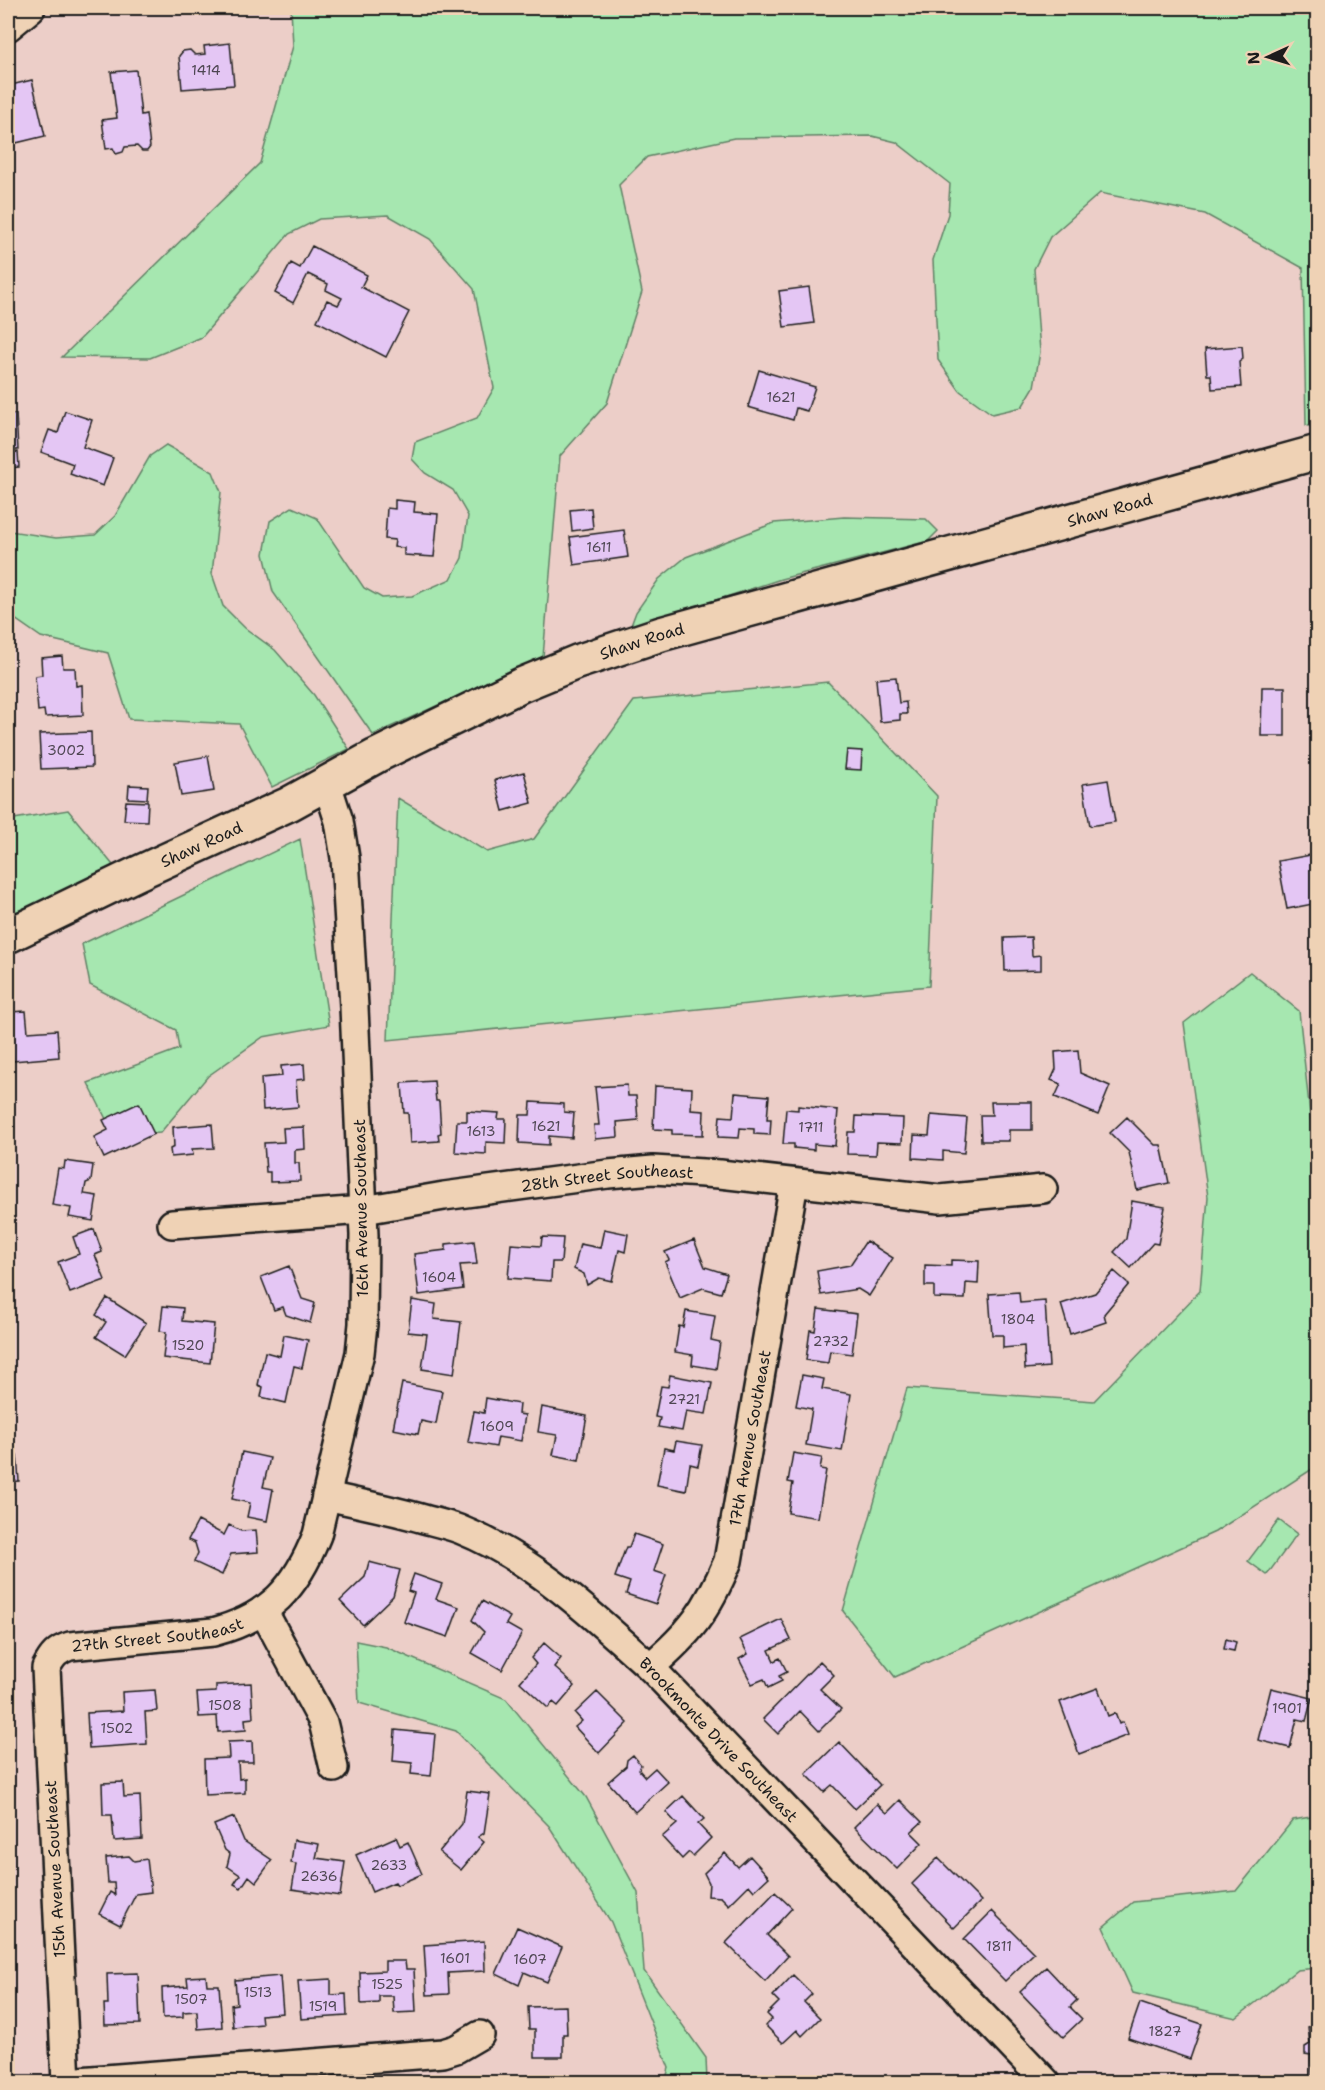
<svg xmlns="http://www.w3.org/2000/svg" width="1325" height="2090" font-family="'Shantell Sans',sans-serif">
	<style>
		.green { fill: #a6e7b0; stroke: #618266; stroke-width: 1.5 }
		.building { fill: #e4c6f4; stroke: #1c1c1c; stroke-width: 1.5 }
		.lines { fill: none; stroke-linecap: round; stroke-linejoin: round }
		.minor-casing { stroke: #1c1c1c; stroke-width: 32 }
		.major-casing { stroke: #1c1c1c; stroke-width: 38 }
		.minor { stroke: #efd2b5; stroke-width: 27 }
		.major { stroke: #efd2b5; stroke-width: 33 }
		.labels { text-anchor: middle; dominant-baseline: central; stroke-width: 4.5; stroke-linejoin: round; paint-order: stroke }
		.number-label { font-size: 14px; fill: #4e4652 }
		.street-label { font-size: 16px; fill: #1c1c1c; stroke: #efd2b5 }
	</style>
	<rect width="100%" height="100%" fill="#eccec8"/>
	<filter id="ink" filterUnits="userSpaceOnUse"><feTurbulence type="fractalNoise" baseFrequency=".0167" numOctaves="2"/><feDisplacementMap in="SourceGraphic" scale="12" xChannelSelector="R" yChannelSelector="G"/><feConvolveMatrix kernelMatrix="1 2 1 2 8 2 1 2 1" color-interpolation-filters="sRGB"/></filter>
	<g filter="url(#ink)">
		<path class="green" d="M291,8H1317V429L1306,425L1303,268L1205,214L1100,193L1050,237L1034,269L1040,352L1034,387L1022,407L992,414L960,391L938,360L933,260L948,214L950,184L896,142L872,136L734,138L647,157L619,185L642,292L607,403L560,456L543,657L373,735L273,592L264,554L270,521L292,507L317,518L364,588L382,598L412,596L451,579L462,558L468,516L453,490L425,473L412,459L415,442L477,418L494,388L474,289L430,239L388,215L319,219L289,234L202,337L150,358L62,357L260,163L293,46Z
			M166,445L213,472L221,492L212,574L223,606L245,628L275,650L314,695L349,749L272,787L239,724L129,719L108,653L41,637L8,614V545L10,531L56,538L95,535L115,516L150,456Z
			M844,517L926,519L938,531L928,541L781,579L630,628L636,612L659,579L686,557L774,523Z
			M828,682L937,796L929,986L388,1040L398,798L487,852L534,839L634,701Z
			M68,810L117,870L8,915V820Z
			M300,839L329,1025L263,1037L208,1076L160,1133L115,1137L88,1083L179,1049L176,1030L90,985L82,944Z
			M1250,972L1299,1011L1316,1171L1318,1173L1317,1466L1215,1532L895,1677L843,1611L907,1388L1094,1401L1200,1291L1208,1197L1184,1023Z
			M1279,1520L1297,1534L1267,1575L1248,1561Z
			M356,1641L386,1647L506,1699L586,1797L638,1893L644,1971L706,2058L707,2082H665L669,2068L611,1922L549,1826L456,1731L359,1703Z
			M1317,1816V1968L1297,1970L1236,2018L1133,1993L1103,1927L1133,1902L1236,1891L1293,1820Z"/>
		<path class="building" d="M230,43L234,85L182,89L179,56L183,51L190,50L195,55L205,54L204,46Z
			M136,70L141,115L146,114L150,147L147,151H142L137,146L125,147L123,152L116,154L113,148L106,149L102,120L117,118L111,72Z
			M32,80L45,136L16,143L13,131L8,132V102L15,100L11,85Z
			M312,246L367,275L361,287L409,312L386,357L317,321L327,300L338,305L342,298L326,290L328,284L308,274L293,303L275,293L291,263L300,268Z
			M809,287L814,323L784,327L779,291Z
			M1242,346L1243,359L1239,362L1241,387L1212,389L1211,375H1207L1205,349Z
			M759,370L815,387L807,411L796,408L793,420L748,407Z
			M65,411L92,420L83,447L113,458L103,486L70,474L73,464L41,452L49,430L58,433Z
			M16,414L18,450H8V415Z
			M18,452L19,467L8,468V453Z
			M395,500L415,502L414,512L438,514L434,557L404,555V548L394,547L395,540L385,539L387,508L395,509Z
			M591,508L593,528L572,531L570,510Z
			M624,530L628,557L574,565L570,537Z
			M62,656L63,668H75L76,686L82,685L83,715L45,717L44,710L38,711L35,676L42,675L41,658Z
			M896,677L899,703L906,702L907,714H900V720L880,722L876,679Z
			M1262,687H1285V736H1261Z
			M91,732L92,767L41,769L39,734Z
			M847,750L862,751L861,770L845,769Z
			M208,756L214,791L181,796L175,762Z
			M524,772L532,803L503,811L495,780Z
			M1108,780L1115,822L1090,826L1083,784Z
			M129,785L148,786L147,799L128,798Z
			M126,801L148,802L147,821L124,820Z
			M1316,854L1318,903L1287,909L1278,861Z
			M1031,937L1032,956L1041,955V970L1005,971L1004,938Z
			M26,1011L28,1032L57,1030L59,1057L13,1061L9,1012Z
			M1078,1050L1080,1073L1110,1086L1098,1115L1055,1097L1061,1084L1051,1080L1056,1069L1055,1052Z
			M304,1064L305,1079L296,1080L298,1107L263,1110L261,1078L282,1076L281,1066Z
			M434,1081L436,1101H439L441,1133L438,1134L439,1141L410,1143L408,1113H404L402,1083Z
			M627,1085L628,1096H636L638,1120L617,1122L618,1137L595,1139L594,1125H599L595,1087Z
			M655,1086L692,1088L691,1110L704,1111L703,1135L672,1134V1130L653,1129Z
			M735,1093L769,1096L767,1119H771L770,1135L754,1134V1129L740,1128L739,1138L718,1137L720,1116L733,1117Z
			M531,1102L564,1104V1112L574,1113L572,1138L549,1136V1145L519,1143L520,1115H530Z
			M991,1102H1032V1130H1009V1141H981L980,1115H992Z
			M139,1103L154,1134L104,1158L94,1137L108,1130L103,1120Z
			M798,1106L838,1110L835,1146L814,1144V1150L794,1148V1144H783L786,1109L798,1110Z
			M467,1111L499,1113L498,1119H506L505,1143L486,1142V1154L455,1152L457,1121H467Z
			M931,1115L967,1118L964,1153L943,1151V1160L913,1158L914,1135L929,1136Z
			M856,1116L903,1118L902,1143L877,1142L876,1155L847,1154L848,1132H855Z
			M1127,1117L1155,1145H1161L1169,1183L1137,1190L1129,1152L1110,1133Z
			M212,1124L214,1148L192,1149L193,1155L171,1157L170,1149L174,1147L173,1127Z
			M304,1127L305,1149L295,1150V1163H299L300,1181L270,1182V1172H266L264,1143L284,1142L283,1128Z
			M65,1161L93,1165L91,1181L86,1183L84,1194L97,1196L93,1221L69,1217L71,1208L52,1205L58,1168L64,1169Z
			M1132,1201L1165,1207L1158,1244L1153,1243L1131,1268L1114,1252L1126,1239Z
			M94,1229L102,1252L95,1255L105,1280L70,1293L58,1262L79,1254L73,1237Z
			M604,1229L628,1234L625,1252L619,1250L612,1281L599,1278L587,1285L584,1274L574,1269L580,1244L600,1248Z
			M542,1237L563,1238L561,1262H552L551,1281L508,1278L511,1244L541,1246Z
			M694,1240L705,1267L727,1274L721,1293L703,1288L680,1298L665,1262L669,1260L665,1252Z
			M474,1241L477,1264L460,1265L463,1289L419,1295L414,1254L446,1250V1244Z
			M866,1241L893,1258L869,1296L858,1289L821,1295L817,1271L850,1265Z
			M951,1260L979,1261L978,1284L966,1283L965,1299L934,1298V1286H925V1265L951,1266Z
			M289,1266L302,1299L315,1303L310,1323L286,1315L283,1307L274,1310L261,1277Z
			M1114,1271L1129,1284L1104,1314L1106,1322L1070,1334L1061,1304L1095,1293Z
			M1019,1292L1020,1303L1045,1301L1049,1367L1025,1369L1024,1346L1003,1348V1335H992L989,1294Z
			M107,1298L146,1323L125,1355L96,1337L106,1322L96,1315Z
			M412,1300L436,1304L434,1319L461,1322L454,1374L422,1369L427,1334L408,1332Z
			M163,1306L183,1308L182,1321L214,1324L210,1363L163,1358L166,1332L160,1331Z
			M818,1309L857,1314L852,1354L830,1351L828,1363L806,1360L810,1330L815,1331Z
			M686,1311L715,1316L711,1340L720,1342L716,1369L692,1365L693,1355L675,1352L679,1326L683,1327Z
			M284,1335L308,1340L302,1368L294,1366L286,1403L261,1397L263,1387L258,1385L265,1352L280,1356Z
			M670,1375L712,1383L706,1414L686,1411L682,1431L658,1427L660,1418L655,1417L661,1386L668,1387Z
			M802,1375L824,1379L822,1389L851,1394L842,1451L806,1445L812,1409L796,1406Z
			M402,1383L442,1391L436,1424L421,1421L418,1434L393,1429Z
			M486,1398L519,1404L518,1414L525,1415L521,1441L498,1437L496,1447L468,1442L474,1411L484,1413Z
			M542,1407L587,1416L579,1460L553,1455L557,1435L538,1432Z
			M676,1441L702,1445L698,1466L690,1464L686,1491L657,1485L664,1448L674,1450Z
			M242,1452L270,1458L263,1487L273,1489L267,1521L247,1517L250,1503L232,1499Z
			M793,1453L822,1458L820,1469L826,1470L818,1518L788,1513L793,1483L788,1482Z
			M17,1455L19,1481L8,1482V1456Z
			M198,1521L224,1535L229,1525L241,1531L256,1530L258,1552L231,1554L222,1575L194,1562L198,1553L195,1543L188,1540Z
			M634,1534L663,1544L654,1571L666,1575L656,1604L626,1594L630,1582L615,1577L626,1547H629Z
			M369,1562L400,1570L393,1596L363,1625L340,1601L365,1577Z
			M414,1574L442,1584L436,1599L459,1607L448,1637L404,1622L414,1593L408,1591Z
			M482,1601L510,1617L506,1624L522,1633L502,1670L472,1653L484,1632L472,1620Z
			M781,1619L791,1640L769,1650L774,1661L780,1658L787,1672L779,1676L782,1681L768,1688L764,1679L752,1684L739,1659L748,1654L740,1639Z
			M1226,1639L1236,1642L1234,1651L1224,1649Z
			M544,1643L561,1658L554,1667L575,1686L558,1706L553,1702L548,1708L520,1682L536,1664L531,1658Z
			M820,1661L834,1675L820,1689L841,1709L819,1731L800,1711L778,1734L763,1719Z
			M251,1683L253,1718L245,1719L246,1730L218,1732L217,1716L199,1717L197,1693L216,1692V1685Z
			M1098,1688L1108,1716L1115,1713L1119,1724L1123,1722L1128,1735L1079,1754L1060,1702Z
			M1271,1688L1312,1698L1306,1721L1297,1719L1290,1748L1258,1740Z
			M155,1690L157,1711L145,1712L147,1744L89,1748L87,1713L123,1711L122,1692Z
			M597,1692L628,1723L599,1753L575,1727L582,1721L575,1713Z
			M395,1730L435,1734L431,1776L411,1774L412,1763L393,1761Z
			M252,1741L253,1762H238L239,1779L245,1778V1793L205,1795L204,1759L229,1758L228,1742Z
			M839,1742L880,1785L855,1809L832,1785L824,1792L806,1774Z
			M633,1755L641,1765L639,1770L645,1777L655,1768L668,1782L635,1812L608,1782L626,1766L627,1760Z
			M123,1782L124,1797L140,1796L142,1839L114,1841L112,1815H103L102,1783Z
			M467,1791L490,1794L484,1833L478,1837L484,1842L461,1870L439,1852L462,1824Z
			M683,1796L704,1819L698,1824L711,1838L693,1856L689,1852L682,1859L662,1837L677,1824L666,1812Z
			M900,1800L922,1822L911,1832L922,1843L897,1869L854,1827L877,1804L887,1813Z
			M234,1817L244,1841L272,1860L256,1882L249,1876L241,1888L234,1884L240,1875L227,1866L230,1854L225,1850L214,1825Z
			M396,1837L400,1846L408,1842L422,1874L397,1885L395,1882L372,1892L356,1855Z
			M294,1840L319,1844L316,1858L345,1862L340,1896L292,1889L296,1864L291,1863Z
			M725,1853L738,1867L750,1856L769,1877L754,1891L749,1885L729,1905L721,1897L708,1896L709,1883L704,1873Z
			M129,1856L134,1861L147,1859L151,1892L136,1894L120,1925L99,1914L110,1892L115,1895L114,1883H108L106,1858Z
			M938,1858L981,1901L954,1928L912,1884Z
			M775,1892L792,1908L767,1935L788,1956L765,1981L726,1943Z
			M992,1911L1034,1953L1005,1981L964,1939Z
			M517,1927L562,1947L547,1982L524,1972L519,1985L496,1974Z
			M484,1941L485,1971L448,1973L449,1994L427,1995L424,1945Z
			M385,1961H405L406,1969H414L416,2012L394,2013L393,1996H379V2003L361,2004L360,1972L385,1971Z
			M1046,1967L1077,2000L1070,2007L1082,2019L1063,2037L1020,1992Z
			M138,1973L140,2024L105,2025L104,2004H108L107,1974Z
			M793,1975L812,1994L804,2002L820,2018L802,2036L797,2030L783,2043L766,2026L772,2019L767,2014L779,2002L773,1996Z
			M206,1976L207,1985H219L222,2027L198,2029L197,2011L183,2012V2017L163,2018L162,1988L188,1986L187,1977Z
			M280,1976L283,2013L261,2015L262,2024L233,2027L231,2005L237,2004L235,1980Z
			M331,1979V1995L346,1994L347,2016L301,2019L298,1981Z
			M1140,2003L1202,2024L1190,2059L1128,2038Z
			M566,2006L567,2034H563V2057H535V2029H529L528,2007Z
			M1318,2026V2080L1313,2081L1311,2055L1305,2054V2047L1310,2044L1308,2027Z
			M8,2042H11L14,2066H8Z"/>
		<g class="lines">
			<g class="minor-casing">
				<g id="minor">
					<path d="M8,27L31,8"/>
					<path id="s1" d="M172,1224L364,1210L444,1196L608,1174L653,1170L720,1174L940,1199L1043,1189"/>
					<path id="s2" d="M326,1496C359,1503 392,1510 424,1519C435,1522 448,1525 459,1529C534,1559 591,1614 650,1667L1046,2082"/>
					<path d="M263,1610L323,1722L334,1768"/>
					<path id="s3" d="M650,1667C691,1632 707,1611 728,1561L794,1183"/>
					<path id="s4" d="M66,2082L46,1668C52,1656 57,1650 70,1646L213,1632C270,1617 296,1588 317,1535L360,1353L363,1324L364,1235L354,1007L345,858L339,821L327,784"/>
					<path d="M66,2082L443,2053L456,2049L480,2035"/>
				</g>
			</g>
			<g class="major-casing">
				<g id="major">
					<path id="s5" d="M8,936L136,874L289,804L376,756L521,685L577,662L661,634L1318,452"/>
				</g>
			</g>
			<use href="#minor" class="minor"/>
			<use href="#major" class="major"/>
		</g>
	</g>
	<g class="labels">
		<g class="number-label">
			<text x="206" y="70">1414</text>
			<text x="781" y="397">1621</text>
			<text x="599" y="547">1611</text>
			<text x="66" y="750">3002</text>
			<text x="546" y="1126">1621</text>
			<text x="811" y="1127">1711</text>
			<text x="481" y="1131">1613</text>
			<text x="439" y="1277">1604</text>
			<text x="1018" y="1319">1804</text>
			<text x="831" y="1341">2732</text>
			<text x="188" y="1345">1520</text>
			<text x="684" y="1399">2721</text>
			<text x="497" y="1426">1609</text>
			<text x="225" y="1705">1508</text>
			<text x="1287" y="1708">1901</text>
			<text x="117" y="1728">1502</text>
			<text x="389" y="1865">2633</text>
			<text x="319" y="1876">2636</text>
			<text x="999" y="1946">1811</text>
			<text x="455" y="1958">1601</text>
			<text x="530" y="1959">1607</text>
			<text x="387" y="1984">1525</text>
			<text x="258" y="1992">1513</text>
			<text x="191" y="1999">1507</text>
			<text x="323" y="2006">1519</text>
			<text x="1165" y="2031">1827</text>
		</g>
		<g class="street-label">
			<text stroke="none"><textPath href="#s5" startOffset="1186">Shaw Road</textPath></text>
			<text stroke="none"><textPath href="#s5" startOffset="700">Shaw Road</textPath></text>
			<text stroke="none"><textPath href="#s5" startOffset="214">Shaw Road</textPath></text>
			<text stroke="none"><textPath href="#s1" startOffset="438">28th Street Southeast</textPath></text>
			<text transform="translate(361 1208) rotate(-91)">16th Avenue Southeast</text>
			<text stroke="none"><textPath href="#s3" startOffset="258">17th Avenue Southeast</textPath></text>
			<text stroke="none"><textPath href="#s4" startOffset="536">27th Street Southeast</textPath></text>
			<text stroke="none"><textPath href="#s2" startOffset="474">Brookmonte Drive Southeast</textPath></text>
			<text transform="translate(55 1869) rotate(-93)">15th Avenue Southeast</text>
		</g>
	</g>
	<rect width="1325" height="2090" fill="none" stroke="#efd2b5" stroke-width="30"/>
	<rect x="15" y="15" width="1295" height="2060" fill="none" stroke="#1c1c1c" stroke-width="2" filter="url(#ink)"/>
	<g transform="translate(1268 57) rotate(266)" stroke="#efd2b5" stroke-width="4.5" paint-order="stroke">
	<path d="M0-4.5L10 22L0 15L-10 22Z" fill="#1c1c1c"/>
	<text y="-9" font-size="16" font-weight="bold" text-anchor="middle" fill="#1c1c1c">N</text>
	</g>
</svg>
